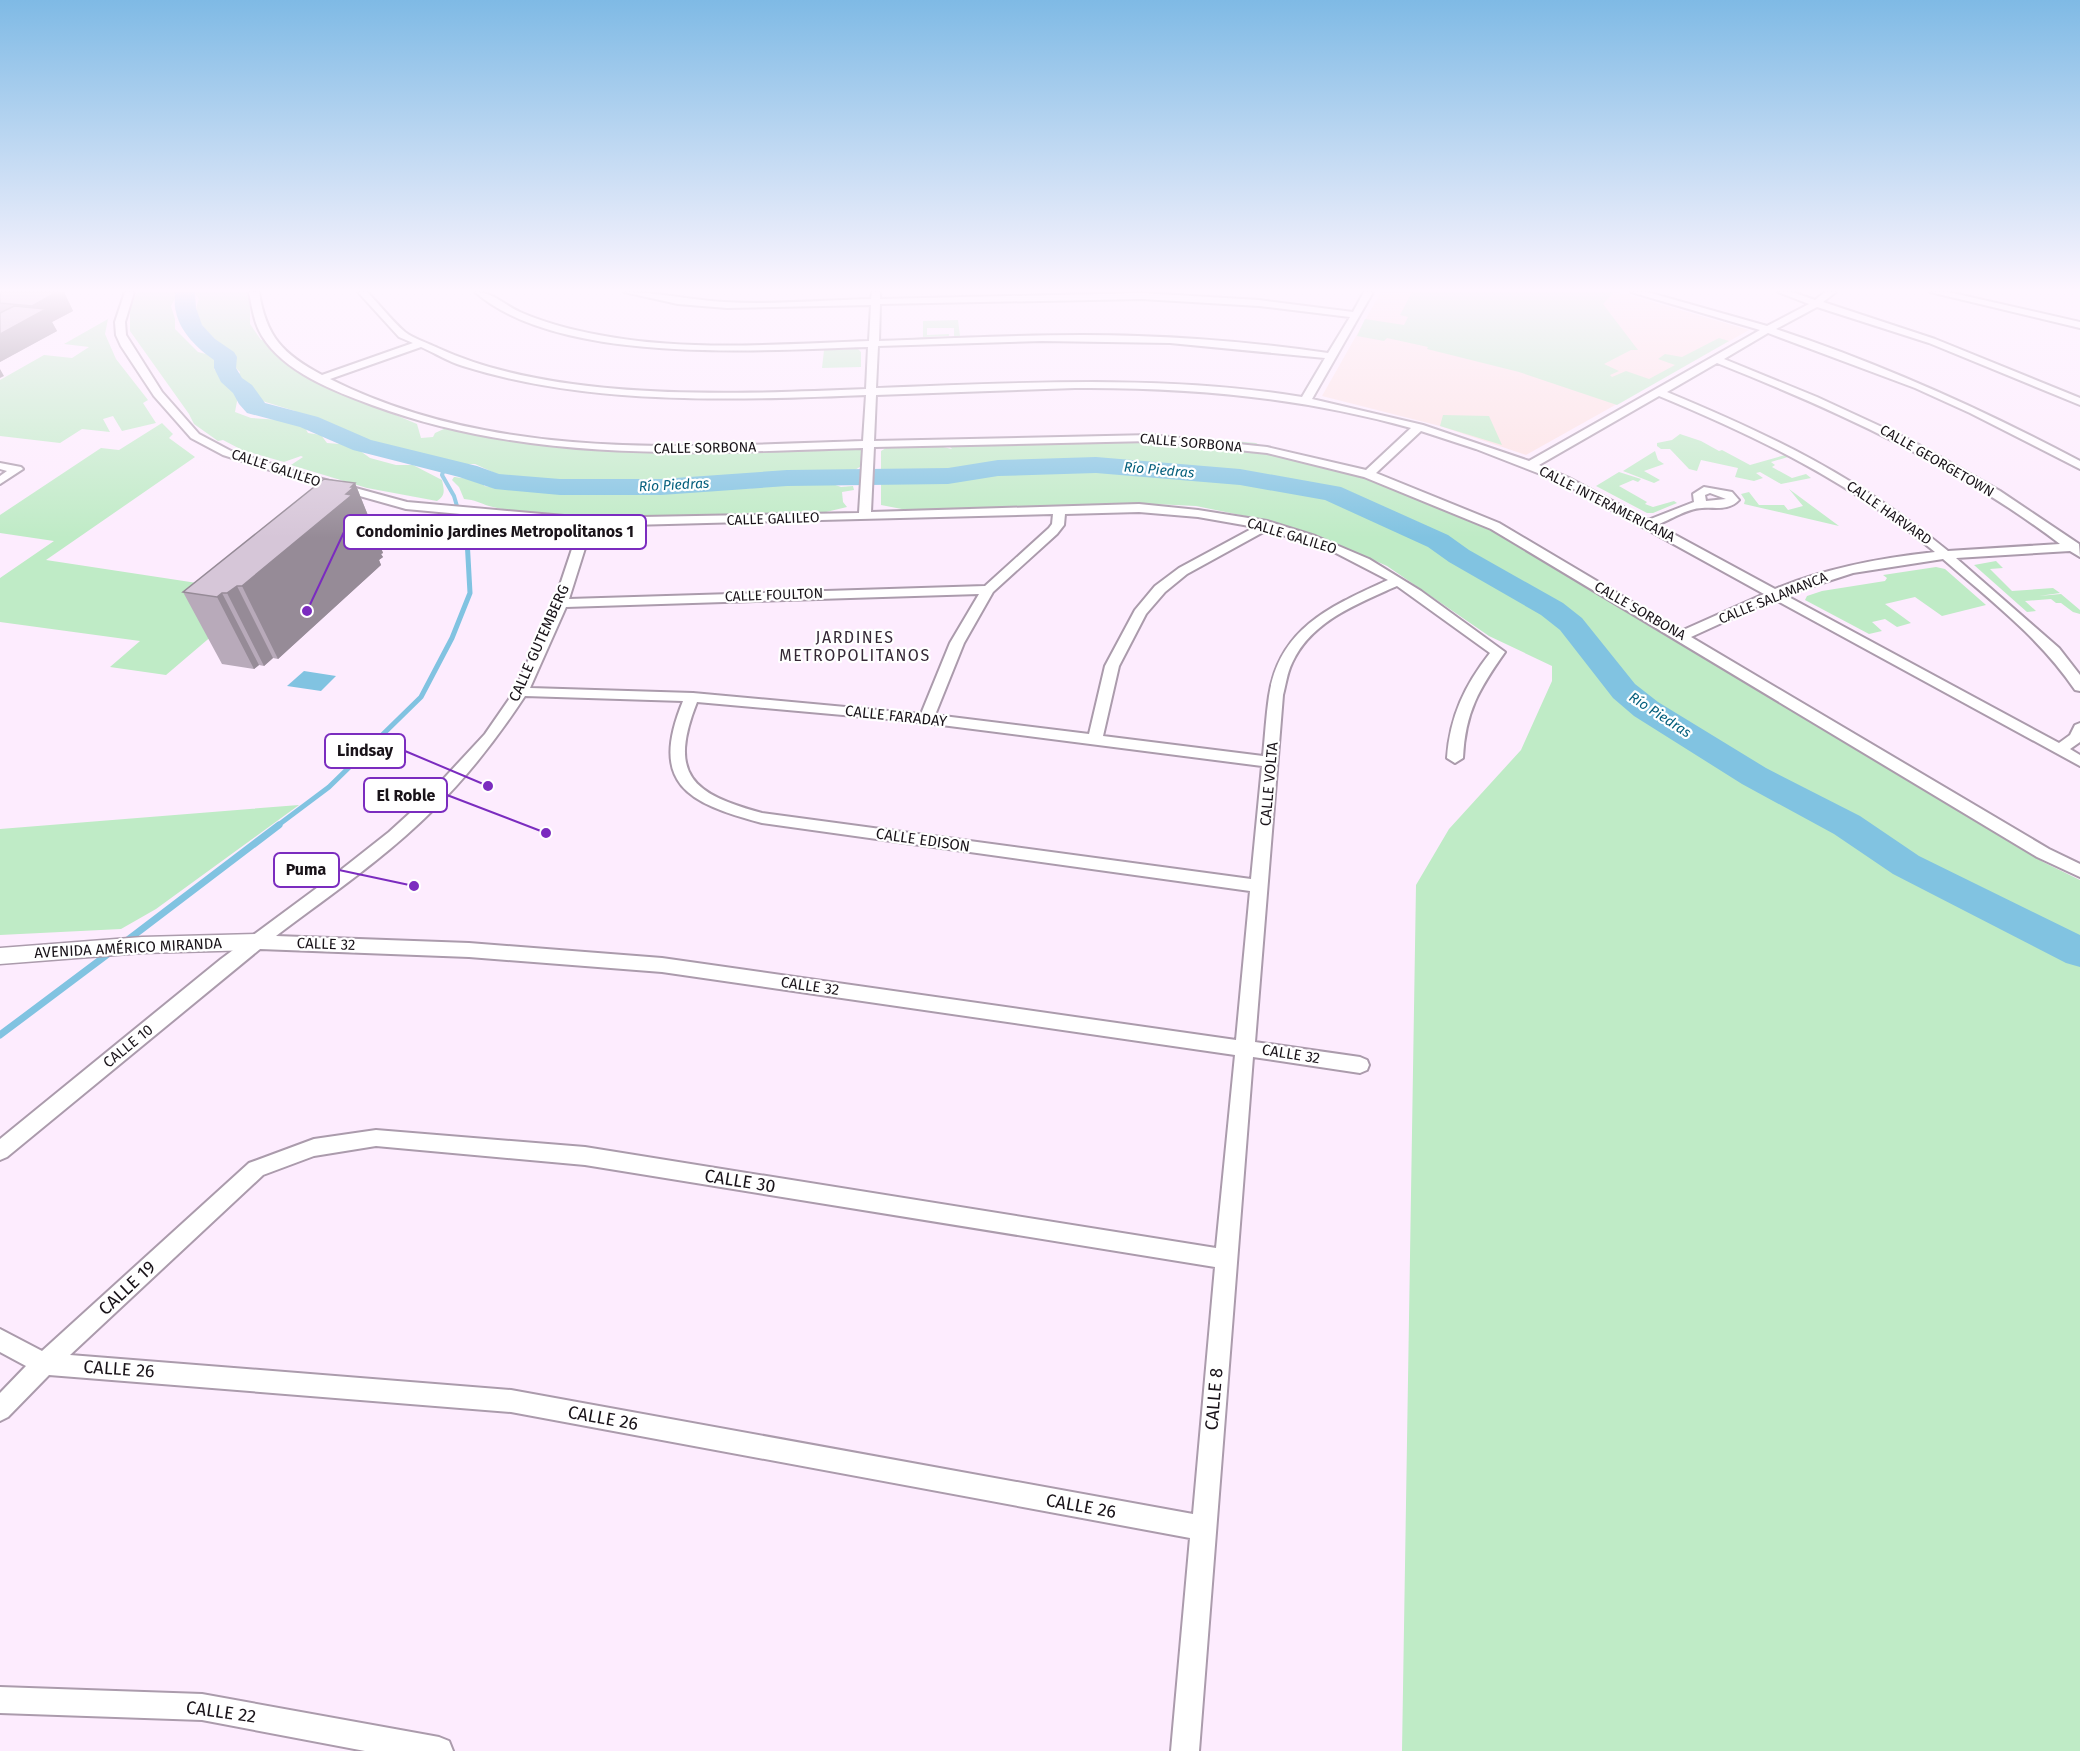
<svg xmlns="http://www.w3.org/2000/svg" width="2080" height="1751" font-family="'Fira Sans',sans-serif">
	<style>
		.education { fill: #fce1e1 }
		.green { fill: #bfebc6 }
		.water { fill: #81c3e1 }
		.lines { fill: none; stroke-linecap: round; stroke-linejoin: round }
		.stream-far2 { stroke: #81c3e1; stroke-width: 4 }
		.stream-far1 { stroke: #81c3e1; stroke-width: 5 }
		.stream { stroke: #81c3e1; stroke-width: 7 }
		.river { fill: #81c3e1; fill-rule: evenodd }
		.minor-casing { stroke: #ab9bac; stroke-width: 4 }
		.tertiary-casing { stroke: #ab9bac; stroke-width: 3 }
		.minor { fill: #fff; fill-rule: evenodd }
		.tertiary { fill: #fff; fill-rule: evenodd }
		.wall { fill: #b8aaba }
		.shaded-wall { fill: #968b97 }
		.building { fill: #d6c6d8; stroke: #968b97; stroke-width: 1.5 }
		.labels { text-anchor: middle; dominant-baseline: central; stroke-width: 4.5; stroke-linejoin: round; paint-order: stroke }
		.far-street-label { font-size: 14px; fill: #191319; stroke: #fff }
		.far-water-label { font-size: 14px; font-style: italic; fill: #055f7d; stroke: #fff }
		.street-label { font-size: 15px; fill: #191319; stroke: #fff }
		.neighbourhood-label { font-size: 16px; letter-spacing: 1.5px; fill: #352836; stroke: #fff }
		.near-street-label { font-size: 18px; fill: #191319; stroke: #fff }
		.leader { fill: none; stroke: #7b2cbf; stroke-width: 2 }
		.callout-dot { fill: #7b2cbf; stroke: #fff; stroke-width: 2 }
		.callout { fill: #fff; stroke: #7b2cbf; stroke-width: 2 }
		.callout-label { font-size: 16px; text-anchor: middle; font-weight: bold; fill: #191319 }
	</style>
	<rect width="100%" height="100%" fill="#fdecfe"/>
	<path class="education" d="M1381,292H1618L1749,330L1526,455L1440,426L1322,396Z"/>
	<path class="green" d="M137,292H178L171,306L175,319V329L198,352L218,357L220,361L214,369L238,396L235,412L251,418L295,421L304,426L308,433L321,435L327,443L352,445L370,458L396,465H413L442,480C444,490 446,495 437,501L367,488L291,465L303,457L301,456L284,462L242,450L223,440L218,441L194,424L189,414L130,331V309Z
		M194,292H250V324L261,340L275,341L315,381L417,424L421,438L433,437L435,433L446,428L529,442L652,452L864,447L863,465L850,473L834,476L784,474L702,480L690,478L669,482L596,485L587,480L570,481L499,475L475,464H424L400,457L375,453L368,451L360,440L312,418L297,416L295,411L252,398C251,391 244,383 236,381L240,372L233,365L230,356L222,357L217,354L222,349L220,346C209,329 189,322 199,299Z
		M1412,292H1614L1603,304L1638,350H1631L1604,364L1619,371L1610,375L1612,377L1626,371L1649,379L1675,365L1658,359L1665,354L1682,357L1719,338L1729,341L1617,405L1519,372L1427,349L1428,347L1387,338L1384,341L1357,336L1365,319L1404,325L1408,317L1400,315Z
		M108,319L105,334L116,359L148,400L143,403L156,423L122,431L113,416L103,419L110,432L82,429L60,443L0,436V380L44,355L72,358L89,347L64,344Z
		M958,320L960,336H954V328H927V335L949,334V336L923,337V321Z
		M858,349L861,352V367L822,368L824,350Z
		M1443,415L1489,416L1502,445L1440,426Z
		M162,423L173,434L169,438L195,457L46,560L262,593L166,675L110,667L140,641L0,622V578L54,541L0,533V515L101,448L119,450Z
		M1680,434L1701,441L1719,451L1722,450L1750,465L1785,455L1788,457L1771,462L1775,465L1772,467L1792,478L1806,474L1811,478L1781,484L1760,472L1756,473L1763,478L1754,481L1735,477L1738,468L1701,460L1697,471L1689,469L1670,449H1661L1657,446V443L1672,440Z
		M1178,436L1256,443L1267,449L1354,472L1485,524L2043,862L2080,880V1751H1402L1416,885L1449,829L1521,750L1552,681V666L1489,636L1387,566L1319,536L1260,519L1196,506L1132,503L907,510L881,505V451L886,448L934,445L952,449L948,445Z
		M1655,451L1658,460L1664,464L1644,471L1660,480L1654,483L1623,471Z
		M1619,472L1641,479L1638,482L1633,480L1619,486L1647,502L1645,504L1653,507L1674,501L1677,503L1653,513H1647L1596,486Z
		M454,477C459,477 478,481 485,483L484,486L517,490L532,487L549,492L596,490L623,494L641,491L656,494L669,488L681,490L712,485L747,489L777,483L811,485L827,482L841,487L853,486L854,490L842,492L843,502L847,507L826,512C724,516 622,522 521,511C510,510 499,509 489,506C480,503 475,500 464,499L459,487L452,480Z
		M1789,489L1839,526L1744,504L1745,500L1741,494L1749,492L1759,505H1784L1788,510L1803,506Z
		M1996,561L2003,568L1990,569L2012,591L2053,588L2060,593L2039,596L2061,594L2080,610V614L2073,612L2061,603H2056L2051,599L2025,601L2036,611L2027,612L1974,565Z
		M1936,567L1945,569L1986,605L1942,616L1915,597L1885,604L1911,623L1897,627L1885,619L1872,622L1882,631L1869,634L1805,600L1807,596L1822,591L1885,581L1887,578L1883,575Z
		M299,805L156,909L121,929L0,935V829Z"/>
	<path class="water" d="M304,671L336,676L321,691L287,686Z"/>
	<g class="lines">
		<path class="stream-far2" d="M445,466L442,475L454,496L462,523"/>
		<path class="stream-far1" d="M277,826L329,787L421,697L452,638L470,593L467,539L462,522"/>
		<path class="stream" d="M125,942L279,825
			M0,1035L112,951"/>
		<path class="river" d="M175,292H195L196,308L202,325L215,339L234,352L237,357L236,368L242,378L252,385L265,403L318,417L371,440L477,466L499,474L560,479H661L787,470L948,468L998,460L1096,457L1240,469L1341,487L1448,535L1469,550L1563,603L1582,618L1635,684L1658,702L1766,768L1860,816L1919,856L2080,935V967L2066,963L1893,874L1834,834L1742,784L1634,716L1613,698L1560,630L1541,615L1449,562L1428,547L1325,500L1240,485L1096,473L998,476L948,484L787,486L661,495H560L495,489L459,477L353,450L300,427L247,413L239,404L233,393L221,382L214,368V360C198,349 180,332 176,312C174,305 175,299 175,292Z"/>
		<g class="minor-casing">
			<path id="minor" d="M125,292H134L125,322L126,335L162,392L199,434L231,451L300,473L407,502L587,518L859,513L863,448C696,453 532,464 372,405C334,391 284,372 262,336C254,323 252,307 249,292H259C266,337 283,354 322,375L413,343L399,337L358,292H367C380,305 392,321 405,332C414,339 428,343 438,348C557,403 737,394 866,389L868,347C761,350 560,366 475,292C493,292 504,305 520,312C545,323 572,330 599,335C687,352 780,344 869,341L871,305L727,308L678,304L624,292C657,292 690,300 724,302C772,305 823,300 871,299L872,292H880V299L1142,293L1259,300L1353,312L1364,292H1373L1312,399L1423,425L1529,461L1760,330L1631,292H1647L1767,326L1809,304L1778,292H1792L1815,300L1825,292H1836L1823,302L1935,339L2080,398V405L1929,343L1817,307L1776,329C1882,364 1982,409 2080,461V469L1970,413L1915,388L1768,333L1724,359L1817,397L1910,440L2000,491L2079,544L2080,557L2070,551L1956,558L2059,648L2080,675V691L2075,690C2040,638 1990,600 1943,559L1853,573L1785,595L2059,743L2070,735L2075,725L2080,723V742L2070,749L2080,755V766L1774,599L1691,637L2049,849L2080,864V877L2037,857L1491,529L1364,477L1267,453L1151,441L874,447L871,512L1139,504L1198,510L1267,521L1315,536L1369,559L1421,591L1505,652C1479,689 1465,712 1463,758L1455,763L1447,758C1450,716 1465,685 1490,653L1397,586C1357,604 1311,621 1292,663C1287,673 1286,684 1283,695L1255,1042L1360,1057L1367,1060L1369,1065L1367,1070L1360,1073L1253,1057L1199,1751H1171L1190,1538L511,1412L49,1375L8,1417L0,1421V1393L26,1366L0,1352V1329L42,1351L249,1163L314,1139L376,1130L585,1147L1216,1248L1235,1055L662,972L469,957L260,949L7,1157L0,1160V1139L221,959L337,873L389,832L422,802L485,734L514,692L554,603L580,525L406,509L292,477L223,455L191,438L154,396L121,346L116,335L115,322ZM1142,299L1259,306L1350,317L1328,353C1265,344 1202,338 1138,336C1052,333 965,338 879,341L880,304ZM1042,341L1170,343L1325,358L1302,397C1161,374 1019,383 876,388L878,346ZM421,347C435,353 449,362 463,366C589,406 735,400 866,395L863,441C685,447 495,462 330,379ZM1717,363C1838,411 1956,465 2060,544L1948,551C1858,477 1773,436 1667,392ZM1075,388C1189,387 1301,397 1411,428L1366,470L1267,447L1151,435L874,441L876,395ZM1659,396C1760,438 1850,482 1935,552C1880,558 1826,568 1775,589L1657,525C1670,520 1688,508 1702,508C1716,507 1729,511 1739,500L1732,492L1704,487L1693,494L1694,502L1648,520L1569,478L1539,465ZM1421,431L1476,449L1561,482L1764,594L1681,631L1499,523L1376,473ZM1710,493L1726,499L1706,501L1705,495ZM1139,512L1198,517L1255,527L1179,568L1155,586L1135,610L1105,666L1089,734L935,715L964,643L993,592L1057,534L1064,525L1065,514ZM1053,514L1052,524L1049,528L985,586L569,599L592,526ZM1267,530L1334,552L1388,580C1331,606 1279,628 1269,696C1266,716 1265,736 1263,756L1103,736L1119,666L1146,614L1165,592L1187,574ZM979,594L950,643L921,714L693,693L530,688L566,607ZM525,696L683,701C649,784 687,803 762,823L1250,891L1236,1040L662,958L469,943L276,936C329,896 386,857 433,810C468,776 498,737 525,696ZM697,702L910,721L1262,766L1251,879L762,813C692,794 668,775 697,702ZM376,1146L585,1165L1215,1267L1193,1514L511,1390L70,1355L263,1175L314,1156Z
				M1930,292H1948L2080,322V328Z
				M0,463L21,467L23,469L0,484V476L7,471L0,469Z
				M0,1687L202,1694L439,1737L449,1741L453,1751H365L202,1720L0,1713Z"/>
		</g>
		<g class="tertiary-casing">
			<path id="tertiary" d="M256,934L264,936L267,942L264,948L256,950L142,953L0,964V948L142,937Z"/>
		</g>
		<use href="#minor" class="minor"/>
		<use href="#tertiary" class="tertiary"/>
	</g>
	<path class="wall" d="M1,292H64L73,311L52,322L57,331L0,362V293Z
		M355,483L383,553L381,554L383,557L379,560L381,565L278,659L273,658L264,666L259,665L254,669L222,664L183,592Z"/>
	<path class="shaded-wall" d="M57,292H64L73,311L52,322L57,331L0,362V334L37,314L32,306Z
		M0,369L4,376L0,378Z
		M355,483L383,553L381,554L383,557L379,560L381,565L278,659L242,586L346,494L351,487Z
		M237,586L273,658L264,666L227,593Z
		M222,593L259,665L254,669L217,597Z"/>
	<path class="building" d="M1,292H57L32,306L0,303V293Z
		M14,306L46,309L0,334V313Z
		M324,479L355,483L351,487H354L346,494L352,495L242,586H237L227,593H222L217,597L183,592Z"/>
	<linearGradient id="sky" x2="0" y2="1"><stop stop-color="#7fbae5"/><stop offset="0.54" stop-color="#fef6ff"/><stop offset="1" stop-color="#fef6ff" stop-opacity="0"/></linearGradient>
	<rect width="2080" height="538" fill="url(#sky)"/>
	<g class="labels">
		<g class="far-street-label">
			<text transform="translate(1191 443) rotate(5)">CALLE SORBONA</text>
			<text transform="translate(705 448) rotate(-1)">CALLE SORBONA</text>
			<text transform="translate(1937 461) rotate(30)">CALLE GEORGETOWN</text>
			<text transform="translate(276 468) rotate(18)">CALLE GALILEO</text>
			<text transform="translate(1607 504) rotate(27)">CALLE INTERAMERICANA</text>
			<text transform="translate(1889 513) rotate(35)">CALLE HARVARD</text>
			<text transform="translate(773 519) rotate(-2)">CALLE GALILEO</text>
			<text transform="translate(1292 536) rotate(17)">CALLE GALILEO</text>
			<text transform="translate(774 595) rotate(-2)">CALLE FOULTON</text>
			<text transform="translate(1773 598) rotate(-22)">CALLE SALAMANCA</text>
			<text transform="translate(1640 611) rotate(30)">CALLE SORBONA</text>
		</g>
		<g class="far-water-label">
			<text transform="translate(1159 470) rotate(5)">Río Piedras</text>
			<text transform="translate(674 485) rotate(-3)">Río Piedras</text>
			<text transform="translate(1660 715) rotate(33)">Río Piedras</text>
		</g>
		<g class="street-label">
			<text transform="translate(539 643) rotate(-66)">CALLE GUTEMBERG</text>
			<text transform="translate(896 716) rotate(6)">CALLE FARADAY</text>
			<text transform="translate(1269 784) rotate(-85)">CALLE VOLTA</text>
			<text transform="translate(923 840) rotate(8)">CALLE EDISON</text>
			<text transform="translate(326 944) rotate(2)">CALLE 32</text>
			<text transform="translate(128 948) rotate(-3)">AVENIDA AMÉRICO MIRANDA</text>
			<text transform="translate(810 986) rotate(8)">CALLE 32</text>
			<text transform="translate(128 1046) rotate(-39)">CALLE 10</text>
			<text transform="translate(1291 1054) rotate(9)">CALLE 32</text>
		</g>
		<g class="neighbourhood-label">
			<text x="855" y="637">JARDINES<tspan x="855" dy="18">METROPOLITANOS</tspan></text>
		</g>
		<g class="near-street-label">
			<text transform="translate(740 1181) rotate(9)">CALLE 30</text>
			<text transform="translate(127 1288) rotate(-43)">CALLE 19</text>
			<text transform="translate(119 1369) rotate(4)">CALLE 26</text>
			<text transform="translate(1214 1399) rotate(-85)">CALLE 8</text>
			<text transform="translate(603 1418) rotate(10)">CALLE 26</text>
			<text transform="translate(1081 1506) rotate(10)">CALLE 26</text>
			<text transform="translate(221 1712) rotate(8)">CALLE 22</text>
		</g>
	</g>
	<path class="leader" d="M307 611L344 532M488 786L405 751M546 833L447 795M414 886L339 870"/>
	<g class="callout-dot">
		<circle cx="307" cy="611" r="6"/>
		<circle cx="488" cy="786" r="6"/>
		<circle cx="546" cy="833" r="6"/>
		<circle cx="414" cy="886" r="6"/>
	</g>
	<g class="callout">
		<rect x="344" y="515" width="302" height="34" rx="6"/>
		<rect x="325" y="734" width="80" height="34" rx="6"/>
		<rect x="364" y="778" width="83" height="34" rx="6"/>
		<rect x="274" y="853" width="65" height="34" rx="6"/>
	</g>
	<g class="callout-label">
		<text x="495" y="537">Condominio Jardines Metropolitanos 1</text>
		<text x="365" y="756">Lindsay</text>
		<text x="406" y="801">El Roble</text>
		<text x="306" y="875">Puma</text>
	</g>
</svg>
